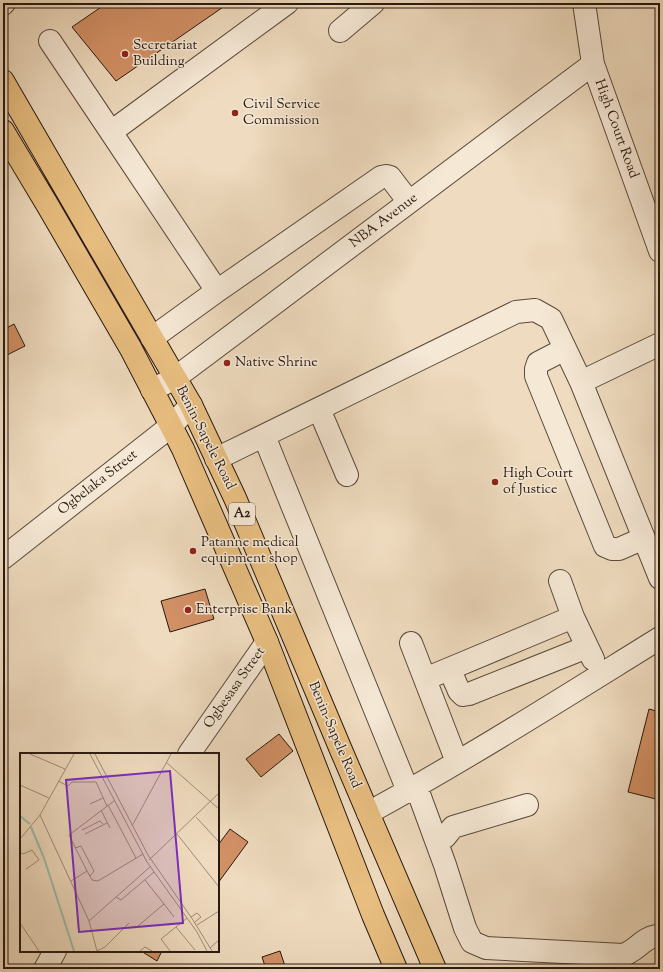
<svg xmlns="http://www.w3.org/2000/svg" width="663" height="972" font-family="'Sorts Mill Goudy',serif">
	<style>
		.building { fill: #d29065; stroke: #281910 }
		.lines { fill: none; stroke-linecap: round; stroke-linejoin: round }
		.minor-casing { stroke: #5a4a3c; stroke-width: 24 }
		.highway-casing { stroke: #281910; stroke-width: 24 }
		.minor { stroke: #f5e8d5; stroke-width: 22 }
		.highway { stroke: #e8be80; stroke-width: 22 }
		.poi-dot { fill: #8f2418; stroke: #f5e8d5; stroke-width: 1.5 }
		.labels { text-anchor: middle; dominant-baseline: central; stroke-width: 3; stroke-linejoin: round; paint-order: stroke }
		.shield { fill: #f5e8d5; stroke: #66574b; stroke-width: 1 }
		.shield-label { font-size: 13px; font-weight: bold; fill: #281910 }
		.poi-label { font-size: 14px; fill: #281910; stroke: #f5e8d5; text-anchor: start }
		.street-label { font-size: 14px; fill: #281910; stroke: #f5e8d5 }
		.inset-river { fill: none; stroke: #9bbcac; stroke-width: 2 }
		.inset-road { fill: none; stroke: #9f8d79; stroke-width: 1 }
		.view { fill: #7b2cbf; fill-opacity: 0.15; stroke: #7b2cbf; stroke-width: 2 }
		.inset-edge { fill: none; stroke: #281910; stroke-width: 2 }
	</style>
	<rect width="100%" height="100%" fill="#efdbbf"/>
	<filter id="stains"><feTurbulence type="fractalNoise" baseFrequency=".005" numOctaves="4"/><feColorMatrix values="0 0 0 0 .2 0 0 0 0 .09 0 0 0 0 .02 0 0 0 .5 -.17"/></filter>
	<radialGradient id="worn" r=".72"><stop offset=".6" stop-color="#630" stop-opacity="0"/><stop offset="1" stop-color="#630" stop-opacity=".3"/></radialGradient>
	<path class="building" d="M107,3H229L116,81L72,27Z
		M14,324L25,346L3,357V330Z
		M205,589L214,619L170,632L161,601Z
		M649,709L660,712V800L628,792Z
		M279,734L293,751L261,777L246,759Z
		M230,829L248,842L218,883V845Z
		M141,951H162L157,961Z
		M280,951L286,969H266L262,957Z"/>
	<g class="lines">
		<g class="minor-casing">
			<path id="minor" d="M584,3L593,64L660,251
				M3,4L4,3
				M340,31L373,3
				M50,41L111,132
				M217,291L111,132L287,3
				M152,338L217,291L381,177L386,176L390,177L409,202
				M565,349L538,363L536,369V376L605,546L612,549H619L644,538
				M581,382L660,578
				M152,390L175,378L593,64
				M319,409L347,475
				M264,436L408,791
				M216,459L516,312L535,310L551,319L581,382L660,344
				M3,558L171,426L191,405
				M560,581L573,617L593,659
				M411,643L457,762
				M450,670L459,691L463,695L469,694L587,647
				M425,679L573,617
				M189,754L267,642
				M416,786L445,865L465,928L472,942L486,948L623,955C635,952 643,938 656,936L660,938
				M368,813C467,759 563,698 660,638
				M436,840L445,837L453,827L527,805
				M45,969L55,951"/>
		</g>
		<g class="highway-casing">
			<path id="highway" d="M3,81L191,405L235,498L341,750L435,969
				M3,131L48,206L131,349L183,449L267,642L373,915L396,969"/>
		</g>
		<use href="#minor" class="minor"/>
		<use href="#highway" class="highway"/>
	</g>
	<g class="poi-dot">
		<circle cx="125" cy="54" r="4"/>
		<circle cx="235" cy="113" r="4"/>
		<circle cx="227" cy="363" r="4"/>
		<circle cx="495" cy="482" r="4"/>
		<circle cx="193" cy="551" r="4"/>
		<circle cx="188" cy="610" r="4"/>
	</g>
	<g class="labels">
		<rect class="shield" x="229" y="503" width="26" height="22" rx="3"/>
		<g class="shield-label">
			<text x="242" y="514">A2</text>
		</g>
		<g class="poi-label">
			<text x="133" y="46">Secretariat<tspan x="133" dy="16">Building</tspan></text>
			<text x="243" y="105">Civil Service<tspan x="243" dy="16">Commission</tspan></text>
			<text x="235" y="363">Native Shrine</text>
			<text x="503" y="474">High Court<tspan x="503" dy="16">of Justice</tspan></text>
			<text x="201" y="543">Patanne medical<tspan x="201" dy="16">equipment shop</tspan></text>
			<text x="196" y="610">Enterprise Bank</text>
		</g>
		<g class="street-label">
			<text transform="translate(616 129) rotate(70)">High Court Road</text>
			<text transform="translate(384 221) rotate(-37)">NBA Avenue</text>
			<text transform="translate(205 438) rotate(63)">Benin-Sapele Road</text>
			<text transform="translate(98 483) rotate(-38)">Ogbelaka Street</text>
			<text transform="translate(235 688) rotate(-55)">Ogbesasa Street</text>
			<text transform="translate(334 735) rotate(67)">Benin-Sapele Road</text>
		</g>
	</g>
	<g transform="translate(20 753)">
		<rect width="199" height="199" fill="#efdbbf"/>
		<path class="inset-river" d="M0,63L10,71M11,74L24,105L54,198"/>
		<path class="inset-road" d="M10,1L45,16M70,1L127,109L177,179L187,198M75,1L128,102L173,167L192,198M147,10L199,56M38,28L48,33L52,29H76L87,53M0,32L29,45M70,51L83,45M88,52L116,105M81,57L90,75M20,62L69,168L77,198M176,64L199,89M112,73L151,1M62,77L80,68L83,71M65,81L87,70M157,81L199,134M0,86L20,62L54,1M55,95L61,93L74,118L70,123M0,99L3,101L12,97L19,107L6,116M129,107L199,40M67,118L49,82L94,48M51,128L67,118L72,127L78,128L123,101M96,144L101,147L134,119M144,151L154,164M171,164L177,160L181,164L175,169M69,168L131,113M0,170L19,198M177,172L199,158M118,173L144,151L125,127M156,174L175,197M190,195L199,187M77,198L85,194L109,170M120,198L125,194L132,198M150,198L141,186L167,165"/>
		<path class="view" d="M150,18L163,170L59,179L46,27Z"/>
		<rect width="199" height="199" class="inset-edge"/>
	</g>
	<rect width="663" height="972" fill="none" stroke="#efdbbf" stroke-width="16"/>
	<rect x="4" y="4" width="655" height="964" fill="none" stroke="#281910" stroke-width="2"/>
	<rect x="8" y="8" width="647" height="956" fill="none" stroke="#281910"/>
	<rect width="100%" height="100%" filter="url(#stains)"/>
	<rect width="100%" height="100%" fill="url(#worn)"/>
</svg>
